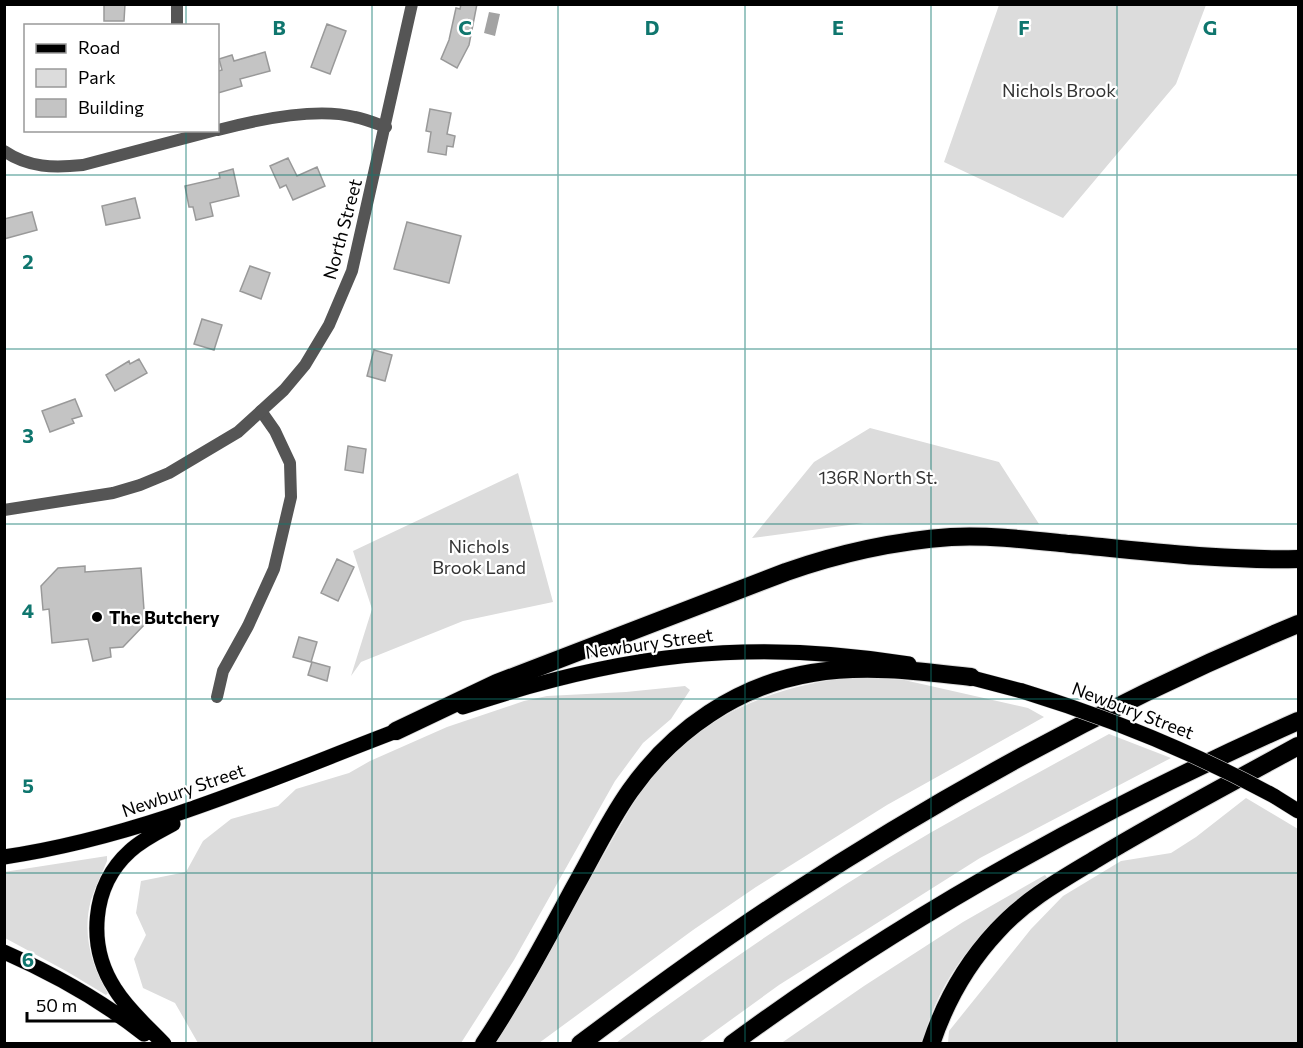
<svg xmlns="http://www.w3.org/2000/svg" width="1303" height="1048" font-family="Commissioner,sans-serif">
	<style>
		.green { fill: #dcdcdc }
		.water { fill: #a3a3a3 }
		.building { fill: #c4c4c4; stroke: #999; stroke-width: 1.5 }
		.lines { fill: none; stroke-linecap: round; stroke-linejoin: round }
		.primary-casing { stroke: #dbdbdb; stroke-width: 16 }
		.motorway-casing { stroke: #dbdbdb; stroke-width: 20 }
		.minor { stroke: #555; stroke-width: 12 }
		.tertiary { stroke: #555; stroke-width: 12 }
		.primary { stroke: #000; stroke-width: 15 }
		.motorway { stroke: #000; stroke-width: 18 }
		.primary-bridge-casing { stroke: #dbdbdb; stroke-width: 16; stroke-linecap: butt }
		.primary-bridge { stroke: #000; stroke-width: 15 }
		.grid { fill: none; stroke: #0f766e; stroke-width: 1.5; stroke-opacity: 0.55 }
		.poi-dot { fill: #000; stroke: #fff; stroke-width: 2 }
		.labels { text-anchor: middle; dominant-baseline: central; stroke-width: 4.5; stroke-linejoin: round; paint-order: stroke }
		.park-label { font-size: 18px; fill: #333; stroke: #fff }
		.street-label { font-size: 18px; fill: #000; stroke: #fff }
		.poi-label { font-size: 18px; font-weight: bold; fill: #000; stroke: #fff; text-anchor: start }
		.grid-label { font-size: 20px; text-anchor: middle; font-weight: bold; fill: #0f766e; stroke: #fff; stroke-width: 4.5; stroke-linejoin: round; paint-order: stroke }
	</style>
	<rect width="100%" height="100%" fill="#fff"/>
	<path class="green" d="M999,5H1206L1176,84L1063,218L944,162Z
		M870,428L999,462L1039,524L864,523L752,538L814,462Z
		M518,473L553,602L463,621L361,662L351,676L372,609L353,551Z
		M855,677L904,680L1028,708L1044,717L887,805L756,887L693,930L539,1043L492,1044L508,1022L631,807C683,724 759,687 855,677Z
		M685,686L690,690L671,719L643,743L615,781L514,960L461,1043H198L175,1003L143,988L134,959L146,935L136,913L141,881L186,872L203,841L231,819L278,806L296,789L349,773L370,761L447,727L524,701L547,696L626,692Z
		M1109,734L1171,758L980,858L779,985L699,1043H616C717,968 821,897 930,833C989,799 1049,767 1109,734Z
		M1246,798L1298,829V1043H948L949,1031L1031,929L1063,896L1121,861L1171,853L1196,837Z
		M107,856V861C102,874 95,887 91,900C82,933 91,965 108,993L106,995L66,971L5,938L4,872Z
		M1045,875L1048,879C1026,898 1002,916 981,936C953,965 932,1004 922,1043L780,1044L864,986L963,922Z"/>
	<path class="water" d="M489,12L500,14L495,36L484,33Z"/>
	<path class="building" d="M104,4H125L124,21H104Z
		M461,4H477L469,45L457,68L441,59L449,40L456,8L460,9Z
		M327,24L346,31L330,74L311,67Z
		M265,52L270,71L240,79L242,86L218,93V71L222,70L219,59L232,55L234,61Z
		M430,109L451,113L447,134L455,136L453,147L447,146L446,155L428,152L431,132L426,131Z
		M288,158L297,176L317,167L325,186L293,200L286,185L280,188L270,166Z
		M233,169L239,196L210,203L213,216L196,220L193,207H189L185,186L220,178L219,173Z
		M135,198L140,218L106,225L102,206Z
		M32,212L37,230L4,239V219Z
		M407,222L461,236L449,283L394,269Z
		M250,266L270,273L261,299L240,291Z
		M202,319L222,325L214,350L194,344Z
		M374,350L392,355L385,381L367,376Z
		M139,359L147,373L115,391L106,375L129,361L130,364Z
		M75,399L82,416L72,419L74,423L50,432L42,411Z
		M348,446L366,449L363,473L345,470Z
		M337,559L354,567L338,601L321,593Z
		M85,566V572L141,568L145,624L123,647L110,648L111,657L93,661L88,639L52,643L49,609L43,610L41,586L58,568Z
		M299,637L317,642L311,662L293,657Z
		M312,662L330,667L327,681L308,675Z"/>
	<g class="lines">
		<g class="primary-casing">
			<path id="primary" d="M961,675L1022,691
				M463,707C617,655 747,637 909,664
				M1274,796L1298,811
				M4,857C146,836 274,777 407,727
				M4,952C54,974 102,1001 144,1034
				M164,1044C147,1026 128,1010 115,989C87,946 91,886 130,851C143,839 158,832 173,824"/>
		</g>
		<g class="motorway-casing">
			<path id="motorway" d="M396,731L497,683L786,572C840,553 895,541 951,537C991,535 1031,540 1070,544C1146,551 1222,561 1298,559
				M484,1044C517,994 545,942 573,890C592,857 608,822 630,791C673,730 738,685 812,673C865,664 919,671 971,677
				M580,1044C648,993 716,943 787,897C949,791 1120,698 1298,624
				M732,1044C907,915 1100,809 1298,721
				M931,1044C945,1002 967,963 997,931C1025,900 1061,880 1096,859C1162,819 1231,783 1298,746"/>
		</g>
		<path class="minor" d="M177,4V26
			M218,130C256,120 316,107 355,117C365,119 375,123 386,127
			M4,151C29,168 54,168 83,165L216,130
			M217,697L223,671L248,626L274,569L291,497L290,463L275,431L261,411"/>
		<path class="tertiary" d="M4,510L113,493L140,485L169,473L238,432L284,390L305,365L329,325L352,271L412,4"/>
		<use href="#primary" class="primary"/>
		<use href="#motorway" class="motorway"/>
		<g class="primary-bridge-casing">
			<path id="primary-bridge" d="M1022,691C1110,718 1193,752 1274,796"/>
		</g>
		<use href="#primary-bridge" class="primary-bridge"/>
	</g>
	<path class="grid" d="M186,4V26M372,4V1044M558,4V1044M745,4V1044M931,4V1044M1117,4V1044M186,130V1044M4,175H1298M4,349H1298M4,524H1298M4,699H1298M4,873H1298"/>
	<circle class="poi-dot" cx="97" cy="617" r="6"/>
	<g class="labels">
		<g class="park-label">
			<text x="1059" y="90">Nichols Brook</text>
			<text x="878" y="477">136R North St.</text>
			<text x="479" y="546">Nichols<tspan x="479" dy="21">Brook Land</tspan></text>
		</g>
		<g class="street-label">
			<text transform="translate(342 229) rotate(-75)">North Street</text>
			<text transform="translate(649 643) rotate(-8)">Newbury Street</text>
			<text transform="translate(1133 710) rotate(21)">Newbury Street</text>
			<text transform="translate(183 790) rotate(-19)">Newbury Street</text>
		</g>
		<g class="poi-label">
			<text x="109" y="617">The Butchery</text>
		</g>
	</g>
	<g class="grid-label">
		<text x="279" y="35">B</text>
		<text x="465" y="35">C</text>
		<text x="652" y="35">D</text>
		<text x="838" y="35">E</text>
		<text x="1024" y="35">F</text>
		<text x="1210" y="35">G</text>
		<text x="28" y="269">2</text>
		<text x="28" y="443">3</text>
		<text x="28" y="618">4</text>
		<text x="28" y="793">5</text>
		<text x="28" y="967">6</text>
	</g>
	<rect width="1303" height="1048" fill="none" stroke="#000000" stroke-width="12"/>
	<rect x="24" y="24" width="195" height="108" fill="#ffffff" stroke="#999999" stroke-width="1.5"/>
	<rect x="36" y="44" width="30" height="9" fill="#000000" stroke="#999999" stroke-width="1.5"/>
	<text x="78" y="54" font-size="18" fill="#000000">Road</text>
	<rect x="36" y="69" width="30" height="18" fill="#dcdcdc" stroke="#999999" stroke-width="1.5"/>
	<text x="78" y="84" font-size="18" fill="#000000">Park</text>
	<rect x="36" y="99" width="30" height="18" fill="#c4c4c4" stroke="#999999" stroke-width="1.5"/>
	<text x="78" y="114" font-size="18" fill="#000000">Building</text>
	<path d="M27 1012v9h111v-9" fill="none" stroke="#000000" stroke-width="3"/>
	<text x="36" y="1012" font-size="18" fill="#000000" stroke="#ffffff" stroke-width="4.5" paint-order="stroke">50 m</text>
</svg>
